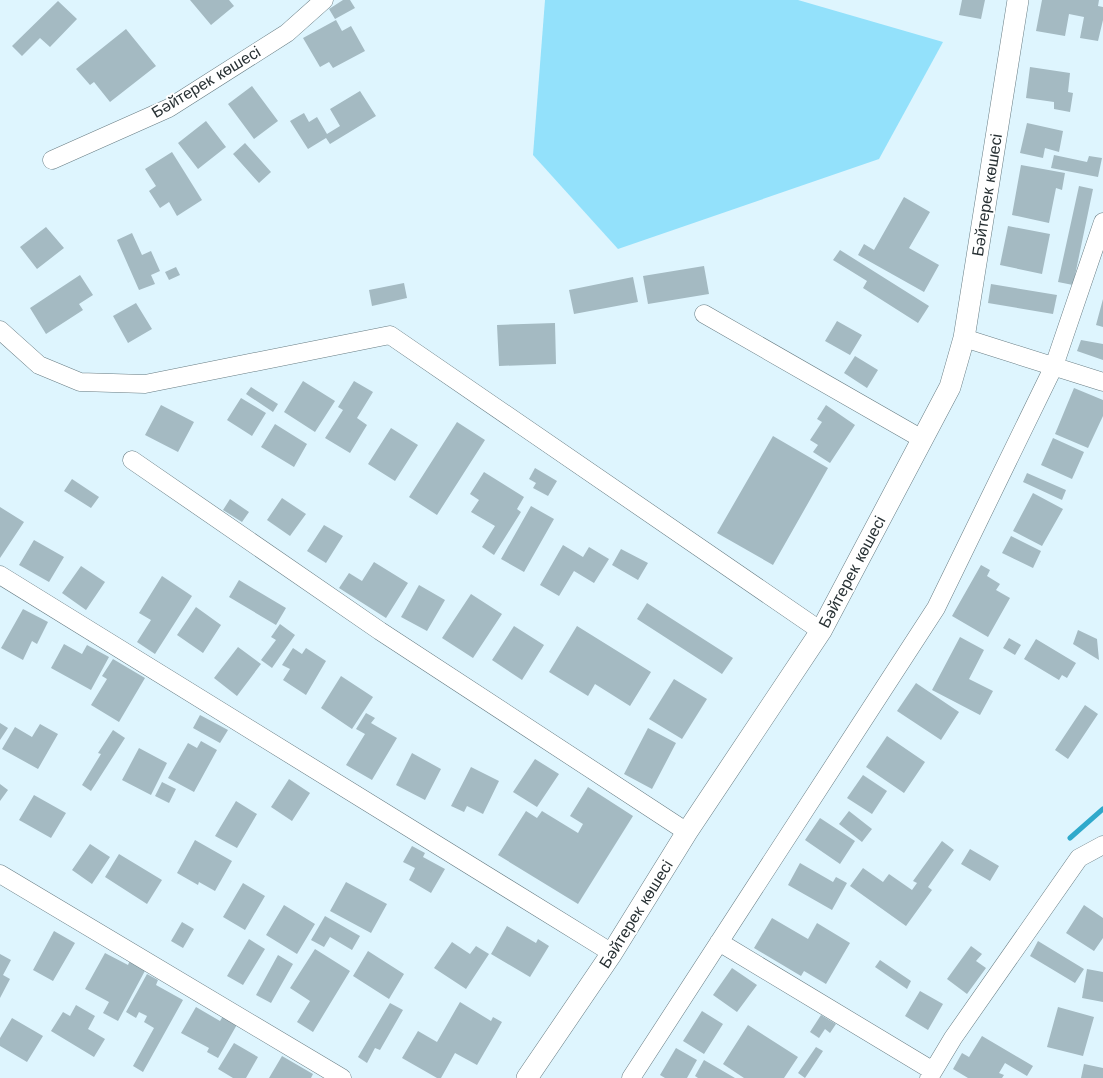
<svg xmlns="http://www.w3.org/2000/svg" width="1103" height="1078" font-family="'Work Sans',sans-serif">
	<style>
		.green { fill: #93e1fb }
		.lines { fill: none; stroke-linecap: round; stroke-linejoin: round }
		.stream { stroke: #2fa9cb; stroke-width: 5 }
		.building { fill: #a4bac2 }
		.minor-casing { stroke: #677c83; stroke-width: 19 }
		.tertiary-casing { stroke: #677c83; stroke-width: 22 }
		.minor { stroke: #fff; stroke-width: 18 }
		.tertiary { stroke: #fff; stroke-width: 21 }
		.labels { text-anchor: middle; dominant-baseline: central; stroke-width: 4; stroke-linejoin: round; paint-order: stroke }
		.street-label { font-size: 16px; fill: #283134; stroke: #fff }
	</style>
	<rect width="100%" height="100%" fill="#def5fe"/>
	<path class="green" d="M545,0H798L943,42L879,159L618,249L533,155Z"/>
	<g class="lines">
		<path class="stream" d="M1070,838L1103,809"/>
	</g>
	<path class="building" d="M190,0H229L234,6L211,25Z
		M343,0H350L355,8L335,19L329,9Z
		M962,0H985L981,19L959,15Z
		M1042,0H1099L1098,6L1103,7V20L1098,41L1080,38L1084,17L1069,14L1065,36L1036,31Z
		M58,1L77,19L50,47L40,38L22,56L12,46Z
		M336,20L342,31L351,26L365,51L333,68L329,62L320,67L303,38Z
		M126,29L156,66L110,102L94,82L90,85L76,69Z
		M1030,67L1070,73L1068,92L1073,93L1070,112L1054,109V102L1026,98Z
		M252,86L278,121L254,139L228,104Z
		M360,91L376,116L330,144L326,138L308,149L290,121L304,113L309,122L317,117L327,134L340,126L330,109Z
		M206,121L226,147L198,169L178,143Z
		M1027,123L1063,131L1059,152L1045,148L1043,158L1020,153Z
		M245,143L271,172L259,183L233,154Z
		M172,152L202,200L177,216L169,202L160,208L149,191L156,186L145,169Z
		M1054,155L1087,162L1089,156L1102,158L1098,177L1051,168Z
		M1021,165L1065,173L1062,190L1056,188L1049,223L1012,215Z
		M1079,186L1093,189L1073,285L1058,282Z
		M904,197L930,212L909,248L939,265L924,292L858,255L864,244L874,250Z
		M1008,226L1050,234L1042,274L1000,265Z
		M46,227L64,248L37,269L20,247Z
		M132,233L142,255L151,251L160,271L151,275L155,284L139,290L117,240Z
		M840,250L929,306L918,323L863,288L867,281L833,260Z
		M704,266L709,294L648,304L643,276Z
		M176,267L180,275L169,280L165,272Z
		M80,275L93,295L79,304L83,310L46,334L30,308Z
		M633,277L638,302L574,314L569,290Z
		M404,283L407,298L372,306L369,290Z
		M991,284L1057,295L1053,314L988,303Z
		M1103,299V327L1096,325Z
		M136,303L152,329L128,343L113,316Z
		M837,321L862,335L850,355L825,341Z
		M555,323L556,364L499,366L497,325Z
		M1081,340L1103,344V360L1077,351Z
		M855,356L878,370L867,388L844,373Z
		M303,381L335,401L315,432L284,412Z
		M354,381L373,392L357,418L367,425L350,453L325,438L343,410L338,407Z
		M251,387L278,404L273,412L246,394Z
		M1074,388L1103,400V416L1088,448L1055,434Z
		M241,398L266,413L252,436L227,420Z
		M161,405L194,422L178,452L145,435Z
		M826,405L855,425L830,463L813,452L818,445L810,440L822,422L817,419Z
		M457,422L485,440L437,515L409,497Z
		M275,424L307,444L294,467L261,447Z
		M391,428L418,445L395,481L368,464Z
		M773,436L828,468L773,565L717,533Z
		M1053,438L1084,452L1072,479L1041,465Z
		M535,468L557,481L548,496L533,488L536,483L529,479Z
		M484,472L524,497L517,509L521,512L494,555L482,547L495,526L471,512L479,500L470,494Z
		M1027,473L1066,490L1062,500L1023,482Z
		M72,479L99,497L91,508L64,491Z
		M1033,493L1063,509L1042,546L1013,531Z
		M282,498L306,514L290,536L267,520Z
		M230,499L249,512L242,522L223,510Z
		M531,506L554,519L524,572L501,559Z
		M0,507L24,522L0,558Z
		M324,525L343,536L326,563L307,551Z
		M1011,536L1041,551L1033,568L1002,553Z
		M34,540L64,557L49,582L19,565Z
		M563,545L583,557L589,547L609,559L594,583L574,571L559,596L540,585Z
		M621,549L648,563L638,580L612,565Z
		M374,562L408,583L386,618L339,588L349,573L362,581Z
		M981,565L990,570L987,576L1000,584L996,590L1010,598L988,637L952,616Z
		M81,566L105,582L86,610L62,593Z
		M162,576L192,596L155,654L137,642L151,620L139,613Z
		M239,580L286,608L276,625L229,597Z
		M419,585L445,600L427,631L401,617Z
		M471,594L502,614L473,658L442,638Z
		M647,603L733,658L722,674L637,619Z
		M196,607L221,625L203,653L177,635Z
		M23,609L48,622L37,644L32,641L23,660L1,648Z
		M280,624L295,635L272,668L261,660L276,640L271,637Z
		M514,626L544,645L522,680L492,660Z
		M577,626L651,672L630,706L595,684L588,696L549,672Z
		M1078,630L1097,639L1099,660L1073,644Z
		M960,637L984,650L969,679L993,691L980,715L932,690Z
		M1009,638L1021,645L1015,655L1003,648Z
		M1036,639L1076,663L1067,678L1062,675L1059,680L1024,659Z
		M64,644L82,654L87,645L109,657L91,690L51,668Z
		M238,647L261,664L237,696L214,678Z
		M293,648L302,654L306,648L326,661L306,695L283,680L290,669L282,665Z
		M113,659L145,678L119,722L91,705L107,679L102,676Z
		M341,676L373,697L352,729L321,708Z
		M674,679L707,699L682,739L649,719Z
		M916,683L959,712L941,740L897,711Z
		M1085,705L1098,714L1068,759L1055,750Z
		M366,713L375,718L371,723L397,738L372,780L346,765L365,734L356,729Z
		M200,715L228,730L220,743L193,728Z
		M0,723L8,728L0,740Z
		M40,724L58,734L38,769L2,749L15,727L32,737Z
		M648,728L676,743L652,789L624,774Z
		M113,730L125,738L91,791L82,785L101,754L98,753Z
		M887,736L925,762L904,793L866,767Z
		M201,741L217,750L194,792L168,778L188,743L197,748Z
		M139,748L167,763L151,795L122,780Z
		M412,753L441,769L425,800L396,785Z
		M535,759L559,774L537,807L513,792Z
		M471,767L499,781L483,814L467,806L464,812L451,806Z
		M863,775L887,791L872,814L847,798Z
		M289,779L310,793L292,821L271,807Z
		M162,782L176,789L169,803L155,796Z
		M0,784L8,790L0,801Z
		M588,787L633,816L578,904L498,855L526,811L537,818L542,811L578,833L583,824L570,816Z
		M34,795L66,813L51,838L19,820Z
		M236,801L257,814L237,848L215,836Z
		M849,811L872,829L862,842L839,824Z
		M820,818L855,841L840,864L805,840Z
		M195,840L232,861L215,891L199,882L198,885L177,873Z
		M942,841L954,850L928,887L932,890L906,926L850,886L863,868L883,882L889,874L912,890L917,883L913,881Z
		M90,844L110,857L92,884L72,870Z
		M412,846L425,853L423,857L445,869L431,893L409,880L415,868L403,862Z
		M970,849L999,866L990,881L961,864Z
		M119,854L162,880L147,904L105,877Z
		M800,863L833,882L836,877L847,883L832,910L788,885Z
		M346,882L387,904L371,933L330,911Z
		M243,883L265,896L245,930L223,917Z
		M284,905L315,924L297,954L266,935Z
		M1084,905L1103,918V938L1094,951L1066,933Z
		M325,916L360,936L352,950L330,937L324,947L311,940Z
		M772,918L808,939L817,923L850,943L826,984L804,971L801,976L754,948Z
		M182,922L194,929L183,948L171,941Z
		M507,926L536,943L538,939L549,946L530,977L491,954Z
		M54,931L75,943L53,981L33,970Z
		M249,939L265,949L243,985L227,976Z
		M1038,941L1084,969L1075,983L1030,956Z
		M452,942L470,954L476,946L489,954L466,989L434,968Z
		M971,946L982,954L976,961L986,968L967,994L947,979Z
		M315,949L350,971L313,1032L297,1022L310,1001L290,988Z
		M368,951L404,974L389,999L353,976Z
		M105,953L128,965L131,958L147,967L118,1021L103,1013L109,1002L85,989Z
		M0,954L11,960L3,975L10,979L0,998Z
		M278,955L293,964L271,1003L256,995Z
		M880,960L911,981L907,989L875,967Z
		M732,968L757,985L737,1012L713,995Z
		M1087,969L1103,972V1002L1082,998Z
		M147,974L158,980L156,985L183,1000L143,1072L133,1066L154,1028L144,1022L147,1016L139,1012L136,1018L126,1012Z
		M920,991L943,1004L928,1030L905,1016Z
		M460,1002L491,1021L493,1017L502,1022L477,1065L455,1053L441,1078H437L402,1058L418,1031L437,1042Z
		M390,1003L403,1010L380,1050L375,1048L367,1063L358,1057Z
		M76,1005L95,1016L88,1029L105,1039L94,1057L51,1031L63,1012L70,1016Z
		M196,1007L220,1021L225,1013L239,1021L218,1058L207,1052L209,1048L181,1033Z
		M1058,1007L1094,1017L1083,1056L1047,1047Z
		M702,1011L723,1024L704,1054L683,1041Z
		M821,1015L836,1024L830,1033L825,1029L819,1038L810,1032Z
		M12,1018L43,1036L27,1062L0,1046V1038Z
		M748,1025L798,1057L784,1078H744L723,1064Z
		M982,1036L1033,1066L1027,1076L1005,1063L999,1073L1004,1075L1002,1078H968L953,1069L962,1053L969,1057Z
		M234,1043L258,1057L246,1078H233L218,1069Z
		M816,1047L823,1051L805,1078L798,1073Z
		M676,1048L697,1060L687,1078H665L660,1075Z
		M282,1056L313,1074L311,1078H269Z
		M704,1060L735,1078H698L695,1076Z
		M1084,1064L1103,1068V1078H1081Z"/>
	<g class="lines">
		<g class="minor-casing">
			<path id="minor" d="M52,160L169,108L287,33L324,0
				M704,314L922,439
				M0,330L39,365L80,382L145,384L390,335L821,631
				M964,338L1103,382
				M132,460L380,631L687,832
				M0,575L612,953
				M0,874L342,1078
				M719,942L933,1071
				M631,1078L936,608L1054,366L1103,222
				M929,1078L953,1038L1079,858L1103,845"/>
		</g>
		<g class="tertiary-casing">
			<path id="tertiary" d="M527,1078L612,953L687,832L821,631L950,387L964,338L1018,0"/>
		</g>
		<use href="#minor" class="minor"/>
		<use href="#tertiary" class="tertiary"/>
	</g>
	<g class="labels">
		<g class="street-label">
			<text transform="translate(206 82) rotate(-31)">Бәйтерек көшесі</text>
			<text transform="translate(987 195) rotate(-81)">Бәйтерек көшесі</text>
			<text transform="translate(852 572) rotate(-62)">Бәйтерек көшесі</text>
			<text transform="translate(636 914) rotate(-58)">Бәйтерек көшесі</text>
		</g>
	</g>
</svg>
